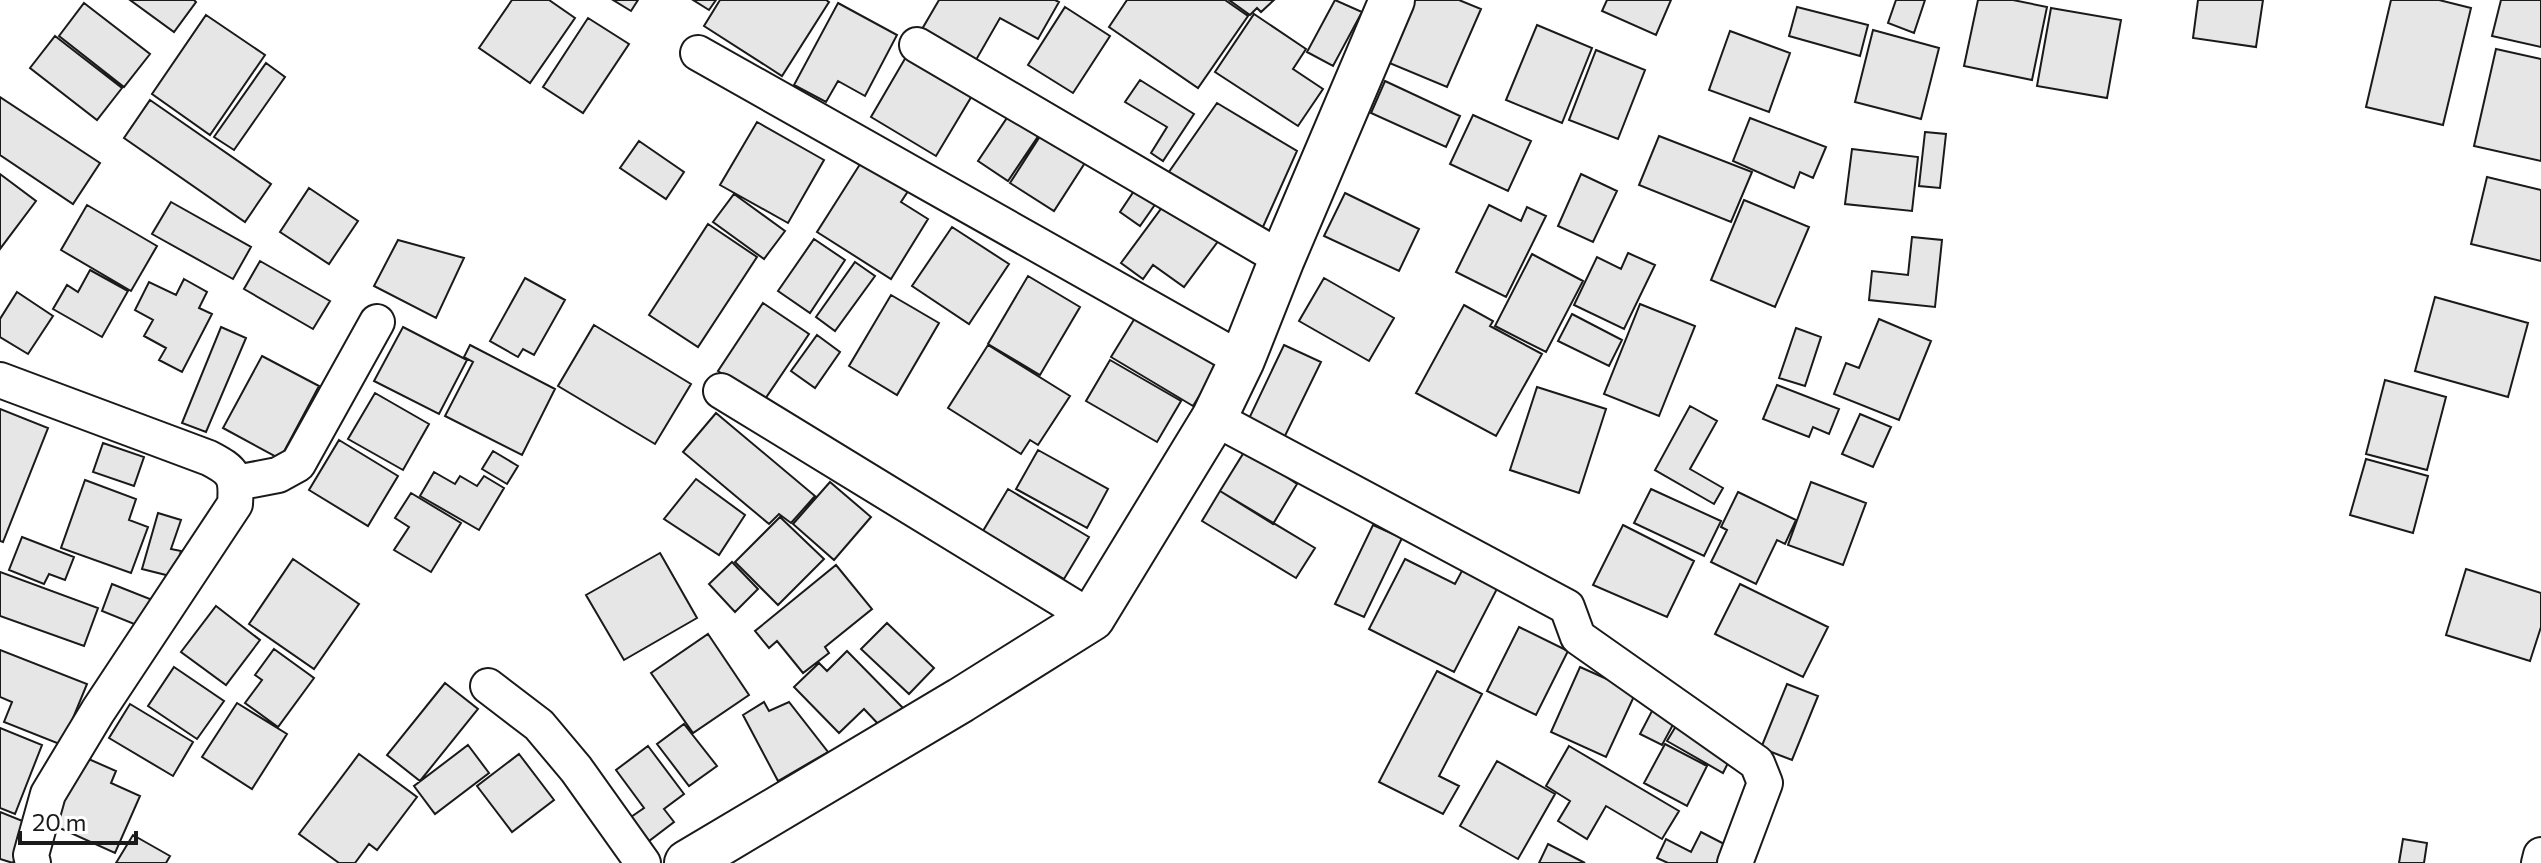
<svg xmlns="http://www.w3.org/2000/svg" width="2541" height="863" font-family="Commissioner,sans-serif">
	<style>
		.building { fill: #e6e6e6; stroke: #1a1a1a; stroke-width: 2 }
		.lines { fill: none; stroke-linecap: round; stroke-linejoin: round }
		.street-casing { stroke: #1a1a1a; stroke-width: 38 }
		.secondary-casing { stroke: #1a1a1a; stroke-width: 48 }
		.street { stroke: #fff; stroke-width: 34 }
		.secondary { stroke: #fff; stroke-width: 44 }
	</style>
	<rect width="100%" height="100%" fill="#fff"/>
	<path class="building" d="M130,0H194L196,2L174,32Z
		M512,0H549L575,18L530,83L479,48Z
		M613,0H638L631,11Z
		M693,0H716L709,10Z
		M720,0H826L829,2L782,76L704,26Z
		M939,0H1055L1059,2L1038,39L1000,18L972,67L918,36Z
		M1127,0H1225L1248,16L1198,88L1109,27Z
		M1229,0H1274L1261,12L1257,8L1250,15Z
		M1335,0L1362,12L1333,66L1307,52Z
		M1413,0H1459L1481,9L1447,87L1387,62Z
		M1607,0H1671L1656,35L1602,11Z
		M1896,0H1925L1914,33L1888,23Z
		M1978,0H2013L2047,7L2032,80L1964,66Z
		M2198,0H2263L2256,47L2193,38Z
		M2391,0H2439L2471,8L2443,125L2366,107Z
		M2501,0H2541V47L2492,36Z
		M84,3L150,54L124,87L59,36Z
		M838,3L897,35L865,96L838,81L826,102L794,85Z
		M1065,7L1110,36L1073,93L1028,65Z
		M1797,7L1868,25L1860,56L1789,36Z
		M2051,8L2121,20L2107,98L2037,86Z
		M1254,14L1306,49L1293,69L1323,89L1298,126L1215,72Z
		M206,15L265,55L210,135L152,94Z
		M588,18L629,44L583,113L543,87Z
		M1537,25L1592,48L1562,123L1506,100Z
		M1873,30L1939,48L1921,119L1855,102Z
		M1730,31L1790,53L1769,112L1709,90Z
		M55,36L122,88L97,120L30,68Z
		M2496,49L2541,59V161L2474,146Z
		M910,50L976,89L936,156L871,117Z
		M1596,50L1645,70L1618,139L1569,120Z
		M266,63L285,77L234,150L214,137Z
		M1140,80L1194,114L1163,161L1151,153L1167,127L1125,102Z
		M1385,81L1460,116L1446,147L1371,113Z
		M0,97L100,163L73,204L0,155Z
		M150,100L271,184L245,222L124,138Z
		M1217,103L1297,151L1258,238L1164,179Z
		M1015,106L1045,126L1008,181L978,161Z
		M1473,115L1531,141L1508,191L1450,164Z
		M1750,118L1826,147L1813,178L1800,172L1794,188L1733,161Z
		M757,122L824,160L788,223L720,185Z
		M1046,127L1090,155L1054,211L1010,183Z
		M1925,132L1946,134L1940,188L1919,186Z
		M1659,136L1752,172L1731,222L1639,185Z
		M639,141L684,172L666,199L620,168Z
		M1852,149L1918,157L1912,211L1845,204Z
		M869,150L916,179L901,202L928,219L891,279L817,232Z
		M0,174L36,201L0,249Z
		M1581,174L1617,191L1593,242L1558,226Z
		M2487,177L2541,190V261L2471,244Z
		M1140,182L1161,196L1140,226L1120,212Z
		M309,188L358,221L329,264L280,232Z
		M1345,193L1419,229L1399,271L1324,236Z
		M734,194L785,231L764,259L713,222Z
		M1169,198L1222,236L1184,287L1153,265L1143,279L1121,263Z
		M1744,200L1809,227L1775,307L1711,280Z
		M171,202L251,247L233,279L152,234Z
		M87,205L157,246L131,291L61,250Z
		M1489,205L1521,221L1527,207L1546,216L1506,297L1456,272Z
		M708,224L757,257L698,347L649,315Z
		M952,227L1009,264L969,324L912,286Z
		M1912,237L1942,240L1935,307L1869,300L1872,271L1908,275Z
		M814,239L845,260L810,313L778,291Z
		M398,240L464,258L436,318L374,286Z
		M1628,253L1655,265L1624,329L1574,305L1597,257L1621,269Z
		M1532,254L1583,281L1546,352L1495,326Z
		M260,261L330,301L313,329L244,289Z
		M855,262L875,276L835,331L816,317Z
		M90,270L128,291L102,337L53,309L67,285L78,292Z
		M1028,276L1080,307L1040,375L988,344Z
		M525,278L565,300L534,355L523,349L518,357L490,341Z
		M1324,278L1394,318L1369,361L1299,321Z
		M184,279L207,292L199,308L212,314L182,372L159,360L166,348L144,336L153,320L135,310L149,282L176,295Z
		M17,292L53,316L28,354L0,337V319Z
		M891,295L939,323L897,395L849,366Z
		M2435,297L2528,323L2508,397L2415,371Z
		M763,303L809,334L763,402L718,371Z
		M1640,304L1695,326L1659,416L1604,394Z
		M1464,305L1493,321L1490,326L1542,354L1496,436L1416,393Z
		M1138,313L1220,362L1193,406L1111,357Z
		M1572,314L1622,340L1609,366L1558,341Z
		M1879,319L1931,341L1899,420L1834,394L1846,363L1859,368Z
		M594,325L691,384L655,444L558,386Z
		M221,327L246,338L206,432L182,423Z
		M403,327L467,360L439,414L374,381Z
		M1796,328L1821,337L1805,386L1779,378Z
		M817,335L840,352L815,388L791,371Z
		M470,345L555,389L522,455L445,416L473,362L464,357Z
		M988,345L1070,396L1038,445L1030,440L1021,454L948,408Z
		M1284,345L1321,362L1281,444L1245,427Z
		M262,356L319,386L280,459L223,428Z
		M1110,360L1181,401L1157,442L1086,401Z
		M2385,380L2446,397L2427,470L2366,454Z
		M1777,385L1839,409L1829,434L1813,427L1809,437L1763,419Z
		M1537,387L1606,409L1579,493L1510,470Z
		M375,393L429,424L403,470L348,439Z
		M1690,406L1717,421L1690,469L1723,488L1714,504L1655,470Z
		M0,409L48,428L3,542L0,541Z
		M716,413L815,496L791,523L779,514L769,524L683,452Z
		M1860,414L1891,427L1873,467L1842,454Z
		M339,440L398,476L368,526L309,490Z
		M103,443L144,457L134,486L93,472Z
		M1246,449L1297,484L1273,524L1220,491Z
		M1038,450L1108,489L1087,528L1016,489Z
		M493,451L518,466L507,484L482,469Z
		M2366,459L2428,476L2413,533L2350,515Z
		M434,472L455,484L460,476L477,486L484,476L504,488L479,530L420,496Z
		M696,479L745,515L719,555L664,519Z
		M85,480L136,499L129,520L148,527L131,573L61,548Z
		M830,482L871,517L834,560L793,524Z
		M1811,482L1866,503L1843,565L1788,545Z
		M1008,489L1089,537L1064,579L983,531Z
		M1651,489L1721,521L1704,556L1634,523Z
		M1220,491L1315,548L1296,578L1202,521Z
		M1738,492L1796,520L1785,544L1777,540L1756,584L1711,562L1727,530L1721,527Z
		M411,493L461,523L431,572L394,550L409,527L395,518Z
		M158,513L181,520L171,549L181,551L174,577L142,569Z
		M780,517L824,559L778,605L735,562Z
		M1373,525L1402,538L1364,617L1335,604Z
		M1623,525L1694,561L1667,617L1593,585Z
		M22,537L74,557L65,580L49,574L44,584L9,570Z
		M660,553L697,618L624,660L586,595Z
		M293,559L359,604L314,669L249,624Z
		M1405,559L1455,584L1464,567L1499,585L1454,672L1369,629Z
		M732,562L758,589L735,612L709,584Z
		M836,565L872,609L825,647L829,653L803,673L777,641L769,648L755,631Z
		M2466,569L2541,593V627L2530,661L2446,635Z
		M0,572L98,608L84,646L0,616Z
		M112,584L155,601L144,628L102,611Z
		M1740,584L1828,627L1803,677L1715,634Z
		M216,606L260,640L226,685L181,652Z
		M887,623L934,668L909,694L861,649Z
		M1519,627L1568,651L1536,715L1487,691Z
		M708,634L749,695L693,733L651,673Z
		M274,649L314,678L278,727L245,703L262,680L255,675Z
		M0,650L87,684L62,745L4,722L12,702L0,697Z
		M847,651L903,708L882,728L864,709L839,733L794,687L819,663L827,671Z
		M174,667L224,701L197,739L148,706Z
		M1580,667L1636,692L1606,757L1551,732Z
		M1437,671L1482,694L1439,776L1459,786L1443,814L1379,782Z
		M445,683L478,709L420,781L387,755Z
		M1787,684L1818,696L1792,760L1761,748Z
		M764,702L769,711L789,702L828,752L778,781L743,715Z
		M237,703L287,734L252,789L202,757Z
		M130,704L193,742L173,776L109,738Z
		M1653,709L1675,721L1662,745L1640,734Z
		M684,724L717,766L689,786L657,744Z
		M1676,726L1731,757L1723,773L1667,741Z
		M0,728L42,745L15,814L0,808Z
		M1665,744L1707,766L1687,806L1644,783Z
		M468,745L489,773L435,814L414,786Z
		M648,746L684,794L664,809L674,822L649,841L631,817L644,808L616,770Z
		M1569,746L1679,811L1662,839L1606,806L1587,839L1558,821L1570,801L1546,786Z
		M359,754L417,797L377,850L369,844L355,863H339L299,834Z
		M519,754L554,800L512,832L477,786Z
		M84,757L116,771L111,783L140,796L115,853L53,825Z
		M1497,761L1555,794L1518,859L1460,826Z
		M0,812L30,824L13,863L0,859Z
		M1701,832L1730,847L1722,863H1668L1657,858L1666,839L1691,852Z
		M133,835L170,856L166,863H116Z
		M2403,839L2427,843L2424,863H2399Z
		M1548,844L1585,863H1539Z"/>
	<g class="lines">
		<g class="street-casing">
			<path id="street" d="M917,45L1282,259
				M698,53L1242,360
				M0,380L209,458C234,471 237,476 235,504L98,711L48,794L31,855L33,863
				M721,391L1092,618
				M1214,418L1567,607L1578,637L1757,763L1765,783L1735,863
				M236,483L278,475L298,464L377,322
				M488,686L539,725L576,769L643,863
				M2539,863L2541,855"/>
		</g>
		<g class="secondary-casing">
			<path id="secondary" d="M687,863L961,700L1092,618L1214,418L1242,360L1282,259L1392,0"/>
		</g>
		<use href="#street" class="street"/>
		<use href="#secondary" class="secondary"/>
	</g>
	<path d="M20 831v12h116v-12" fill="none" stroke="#1a1a1a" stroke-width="4"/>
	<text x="32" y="831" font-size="24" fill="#1a1a1a" stroke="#ffffff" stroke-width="6" paint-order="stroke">20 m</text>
</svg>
